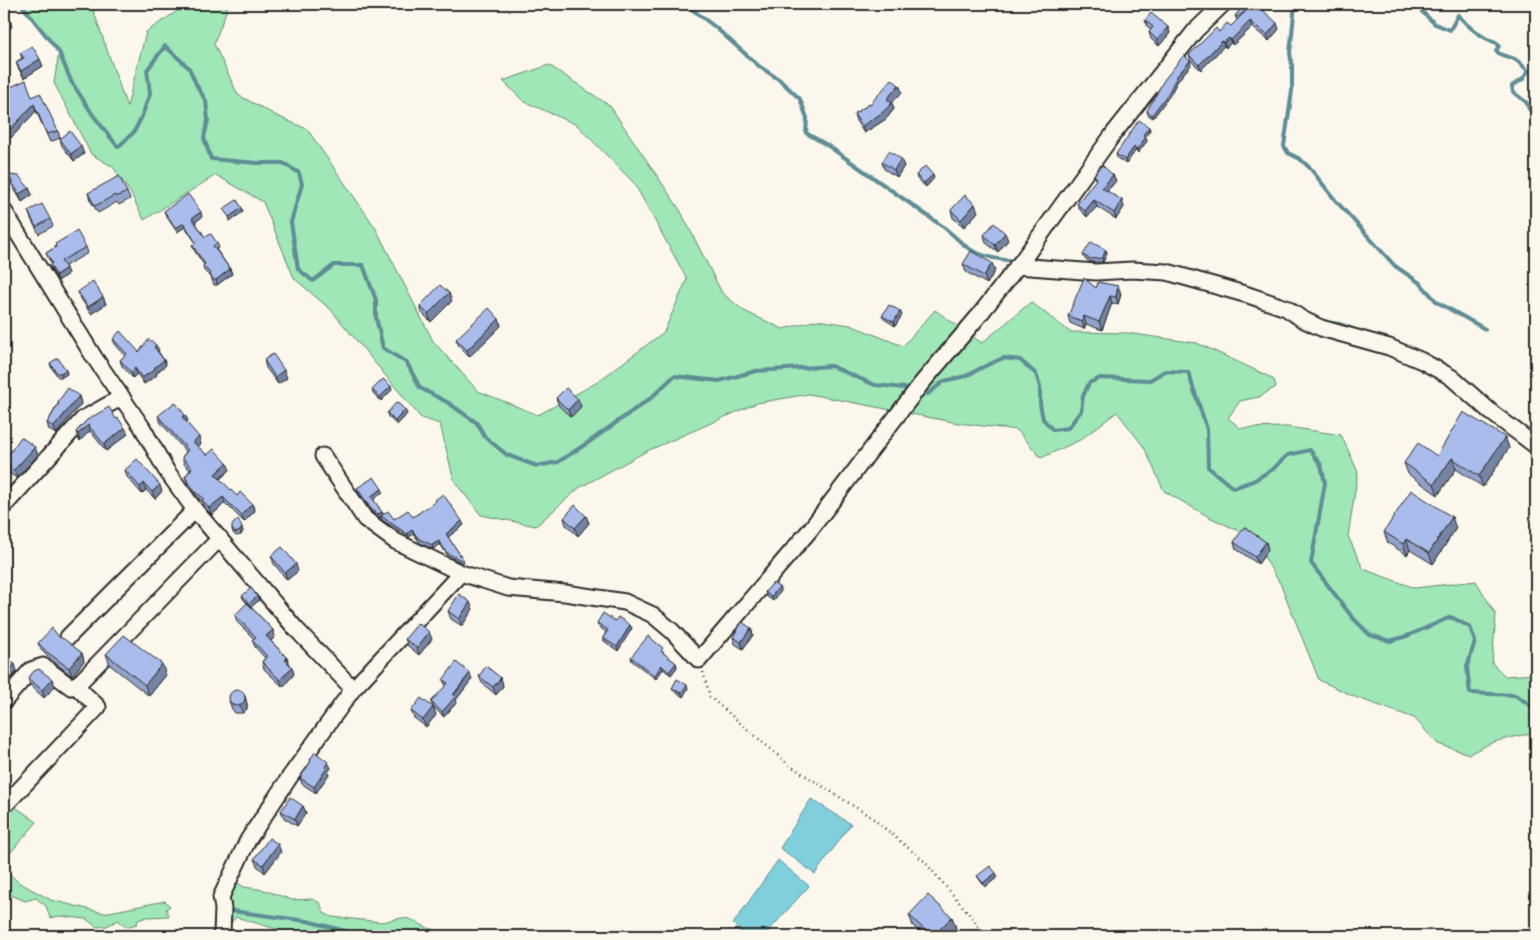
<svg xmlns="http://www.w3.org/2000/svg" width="1540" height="940" font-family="'Indie Flower',sans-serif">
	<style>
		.green { fill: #9fe7b6; stroke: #658970 }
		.water { fill: #80cfdc; stroke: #5e8d95 }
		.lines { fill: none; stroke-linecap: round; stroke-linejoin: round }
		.stream { stroke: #5e8d95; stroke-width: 4 }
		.street-casing { stroke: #2b2b2b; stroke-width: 19 }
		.path { stroke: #2b2b2b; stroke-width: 2.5; stroke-dasharray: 1 4; stroke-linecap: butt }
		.street { stroke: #fbf7ec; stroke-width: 15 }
		.wall { fill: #91a2ca; stroke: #2b2b2b }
		.shaded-wall { fill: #7684a4; stroke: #2b2b2b }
		.building { fill: #a9bceb; stroke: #2b2b2b }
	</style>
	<rect width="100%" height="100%" fill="#fbf7ec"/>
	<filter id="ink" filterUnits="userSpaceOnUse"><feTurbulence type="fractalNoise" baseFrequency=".02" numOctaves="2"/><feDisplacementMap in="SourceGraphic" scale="10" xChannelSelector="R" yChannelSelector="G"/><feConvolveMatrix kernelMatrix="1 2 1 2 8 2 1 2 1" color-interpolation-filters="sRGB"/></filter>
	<g filter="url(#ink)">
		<path class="green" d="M21,4H91L127,107L146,32L188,4H223L228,6L214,44L238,95L277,116L307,129L375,227L433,341L478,391L538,415L596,383L664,332L687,279L634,183L577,125L523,101L503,81L549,65L610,106L680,210L722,293L744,311L783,329L817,320L850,325L903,346L935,310L982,343L1031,302L1070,332L1127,333L1197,343L1266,375L1274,380L1276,387L1259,397L1240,401L1228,418L1240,428L1288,427L1341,435L1358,472L1348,536L1363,569L1415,588L1476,581L1496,615L1492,663L1505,676L1536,674V732L1493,742L1469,754L1438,744L1414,718L1355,697L1319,680L1281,585L1252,537L1209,517L1164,491L1144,447L1117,412L1080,440L1041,458L1017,430L958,423L809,394L757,403L645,452L579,488L536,526L481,515L454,481L440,424L421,418L331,310L294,278L263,202L216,175L144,220L130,192L113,167L91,154L54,83L59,52Z
			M4,799L37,822L4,860Z
			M4,868L18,882L51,900L104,913L165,901L170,906L166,909L169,916L147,917L138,920L137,924L126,927L118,920L107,926L97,927L86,919L59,916L50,918L46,906L36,898L25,901L4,892Z
			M229,878L244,887L264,890L292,900L312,899L320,903L324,913L332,917L382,922L401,918L410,919L428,928L458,936H299L236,917L222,933Z"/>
		<path class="water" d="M811,799L851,824L815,874L780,848Z
			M778,860L809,886L764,936H745L733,924Z"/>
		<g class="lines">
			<path class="stream" d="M21,4L59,52L71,81L93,115L118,147L134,132L142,116L150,93L147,70L165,46L189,68L197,86L206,101L208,120L204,138L211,159L257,163H283L299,173L302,184L291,222L298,269L313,281L334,265H363L376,300V317L383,348L407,363L420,388L447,402L477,423L485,437L507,455L537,466L558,462L589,442L652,397L674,376L719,381L756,371L831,366L875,385L905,388
				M685,4L715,27L760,67L780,80L800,99L807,118L806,133L827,145L942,226C950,232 956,238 963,244C976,256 1000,260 1017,261
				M1295,4L1290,53L1292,65V91L1284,146L1288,153L1300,159L1310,168L1336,201L1395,266L1420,283L1437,302L1485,329
				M1414,4L1435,24L1450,30L1458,15C1469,28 1482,38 1497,43L1499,46L1496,51C1501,56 1506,56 1512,58C1518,60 1523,66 1528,71L1523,79L1512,86L1513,92L1526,102L1529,109L1536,116
				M1330,323L1340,324L1361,332
				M928,394L944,381L966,376L981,368L1003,358L1020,360L1036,374L1040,387V404L1043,419L1053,430L1068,428L1081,411L1083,396L1089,383L1100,378L1150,380L1165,371L1188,372L1207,429L1208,467L1233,488L1253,481L1273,469L1288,455L1310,450L1321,465L1325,483L1311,563L1352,617L1370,635L1390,641L1407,636L1451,617L1470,627L1475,641L1467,667L1470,693L1515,695L1536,709
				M232,911L307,921L357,934L402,936"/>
			<g class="street-casing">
				<path id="street" d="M4,211L94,357L142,427L166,470L195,510L296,629L353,689L461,573L508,588L565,593L625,602L653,615L672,631L699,660L810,530L921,384L977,318L1024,258L1114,133L1195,31L1223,4
					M1017,266L1096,272L1132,270L1167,272L1248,295L1286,308L1302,319L1321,328L1389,347L1422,361L1451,377L1492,413L1536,446
					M323,456L365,519L395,541L461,573
					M4,506L83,419L122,397
					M68,637L195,510
					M4,701L31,670L43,666L71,687L80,682
					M6,804L98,707L79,689L80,682L220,538
					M220,936L222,933L223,909L221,897L248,840L289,778L353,689"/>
			</g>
			<path class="path" d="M236,4H239
				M703,672L710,697L789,765L871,817L924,861L971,916L985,936"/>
			<use href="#street" class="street"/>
		</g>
		<path class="wall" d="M1245,4H1267L1260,8L1279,29L1269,41L1252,27L1233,45L1231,43L1226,48L1224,46L1201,70L1191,61L1189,55L1219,32L1231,26L1237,20L1235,16Z
			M1145,20L1168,27L1170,33L1159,46L1151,39L1149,32L1151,30L1147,26Z
			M20,53L43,66L24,78L18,68L16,62L22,58Z
			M1191,65L1178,80L1170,95L1153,118L1148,115L1147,111Z
			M899,85L902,92L892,103L894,109L886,119L864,133L856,121L854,114Z
			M4,87L6,89L32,97L58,131L60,138L84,154L74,161L62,146L60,139V138L50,142L36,111L10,139L4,133Z
			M1149,127L1150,130L1145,137L1147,141L1138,153L1136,150L1126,164L1117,158L1116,154Z
			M882,162L904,166L897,177L884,169Z
			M8,175L29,188L32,195L22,202L10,182Z
			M916,175L934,178L926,187L917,179Z
			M1094,175H1113L1116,181L1107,191L1124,207L1116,219L1097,207L1087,217L1080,210L1077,204L1096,180Z
			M127,192L130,199L119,205L117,202L98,213L90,200L88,193Z
			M951,210L978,212L964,227L953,218Z
			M28,211L50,219L53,226L39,234L31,219Z
			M164,211L202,217L195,222L205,237L217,243L219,248L216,249L230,269L232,274L217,285H214L211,277L204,271L203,266L204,265L194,250L192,245L196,243L185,227L177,232L166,216Z
			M984,235L1008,240L998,252L986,243Z
			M55,244L86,247L88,253L65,266L68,274L58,281L52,271L50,265L51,264L46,253L56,247Z
			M1106,250L1107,253L1103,262H1091L1085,259L1083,255Z
			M963,264L995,270L987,284L966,272Z
			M1118,286L1121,294L1118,304L1112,303L1102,330L1086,324L1084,329L1070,323L1068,316L1096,288Z
			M78,292L103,297L106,304L91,314L81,299Z
			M452,301L431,322L422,313L420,306Z
			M902,315L895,326L884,319L882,316Z
			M499,319L501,326L469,357L459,346L456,339Z
			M113,339L139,352L159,350L158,351L164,360L166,365L156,373L157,375L144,384L137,374L133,378L122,366L120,360L125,356L115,344Z
			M264,360L287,378L278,384L266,368Z
			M50,363L66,370L67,374L62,377H58L51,367Z
			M372,390H392L381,401L374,394Z
			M79,396L81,404L56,434L49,430L47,423L58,404V402Z
			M556,398L581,407L571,417L559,406Z
			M387,413L407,414L397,425L388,417Z
			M185,415L188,421L186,423L201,444L198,447L207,455L230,470L220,479L237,496L252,504L255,511L244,522L225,503L212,515L204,507L203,502L199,499L188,484L185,477L190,470L184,464L182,457L186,452L161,423L158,416Z
			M116,419L128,434L106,451L90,431L80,441L78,439L76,432L87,420Z
			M1505,437L1509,448L1483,487L1456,469L1438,495L1408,474L1404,463L1437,456Z
			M38,455L17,478L5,471L4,467V461Z
			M125,470L162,491L155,499L146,490L142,494L127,477Z
			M357,488L382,489L383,492L373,499L383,514L394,519L413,517L436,502L435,500L464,525L448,537L463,559L464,562L463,563L448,556L440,544L433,549L420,543L414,534L409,537L382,520L381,517L379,518L372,512L358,492Z
			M586,516L589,523L578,536L566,525L564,518Z
			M1456,528L1433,564L1410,550L1407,555L1388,543L1384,532Z
			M232,529L243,531L241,535L236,536L233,533Z
			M1234,542H1266L1268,550L1258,564L1236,549Z
			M271,556L298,571L287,580L274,564Z
			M781,591L773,601L766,596L765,592Z
			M242,596L259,600L251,607L273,630L275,637L271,641L287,658L294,674L283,687L264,669L262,662L265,658L255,647L252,640L254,639L237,622L235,615L247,603L244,600Z
			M473,609L462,626L451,619L448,611Z
			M615,621L632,628L618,651L604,641L603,638L606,632L598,626L597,623Z
			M751,628L753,635L743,649L735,644L733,637Z
			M59,637L82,653L84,661L72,676L50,659L41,650L38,643Z
			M405,639H432L419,655L408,646Z
			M664,652L663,653L676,663L677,667L671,675L663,669L656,679L632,661L631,657Z
			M106,654L166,675L149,696L110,665Z
			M479,676L501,678L503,686L496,695L482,683Z
			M28,678L55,686L44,698L30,685Z
			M472,679L456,700L457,702L444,717L433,707L431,702L446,686L443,680Z
			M672,688H688L683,697L674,691Z
			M245,696L247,704V709L243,713H235L232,709L229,701Z
			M433,707L436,715L426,727L414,718L411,711Z
			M310,760L331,768L328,772L329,774L316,793L302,784L300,778L311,762Z
			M303,806L306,813L297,826L284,818L281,811Z
			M281,852L265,873L257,866L254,859Z
			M977,876L998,877L985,887L979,879Z
			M909,915L952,917L956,928L948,936H924L913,926Z"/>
		<path class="shaded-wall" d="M1256,4H1267L1258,10Z
			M10,19L12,27L4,32V23Z
			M1250,21L1252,27L1233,45L1231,40Z
			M1277,23L1279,29L1269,41L1267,35Z
			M1168,27L1170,33L1159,46L1157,40Z
			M1229,38L1231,43L1226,48L1224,42Z
			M1222,41L1224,46L1201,70L1199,65Z
			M40,59L43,66L24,78L21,71Z
			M1190,61L1191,65L1178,80L1170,95L1153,118L1152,115L1177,76Z
			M899,85L902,92L892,103L894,109L886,119L864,133L862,126L887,99Z
			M34,104L36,111L10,139L8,132Z
			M1149,127L1150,130L1144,139L1143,135Z
			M1146,137L1147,141L1138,153L1137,149Z
			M81,146L84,154L74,161L71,154Z
			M1134,147L1136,150L1126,164L1125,160Z
			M901,159L904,166L897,177L894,170Z
			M933,175L934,178L926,187L924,183Z
			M1113,175L1116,181L1104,194L1102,188Z
			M29,188L32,195L22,202L19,194Z
			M1094,200L1097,207L1087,217L1085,211Z
			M1122,200L1124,207L1116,219L1114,213Z
			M975,204L978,212L964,227L961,220Z
			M242,208L243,212L230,221L229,217Z
			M201,212L202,217L194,223L192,218Z
			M184,223L185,227L177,232L176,228Z
			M1005,233L1008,240L998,252L995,245Z
			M1106,250L1107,253L1103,262L1102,258Z
			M8,262L9,266L4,270V265Z
			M992,263L995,270L987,284L984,276Z
			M66,268L68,274L58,281L56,275Z
			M230,269L232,274L217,285L216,280Z
			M1118,286L1121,294L1118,304L1116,297Z
			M449,293L452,301L431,322L428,314Z
			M1110,296L1112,303L1102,330L1099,322Z
			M103,297L106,304L91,314L88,307Z
			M900,311L902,315L895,326L894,322Z
			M1084,316L1086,324L1084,329L1082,321Z
			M499,319L501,326L469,357L467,350Z
			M156,345L159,350L157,353L154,347Z
			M164,360L166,365L156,373L157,375L144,384L142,378Z
			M135,368L137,374L133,378L131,372Z
			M66,370L67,374L62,377L60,373Z
			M284,370L287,378L278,384L275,377Z
			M391,386L392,390L381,401L380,397Z
			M79,396L81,404L56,434L54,427Z
			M578,399L581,407L571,417L568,410Z
			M405,410L407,414L397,425L395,421Z
			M185,415L188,421L184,424L182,417Z
			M88,425L90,431L80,441L78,434Z
			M125,428L128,434L106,451L104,444Z
			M199,437L201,444L195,449L193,442Z
			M1505,437L1509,448L1483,487L1479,476Z
			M35,447L38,455L17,478L14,470Z
			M1452,458L1456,469L1438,495L1434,484Z
			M227,463L230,470L217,481L215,474Z
			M144,483L146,490L142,494L140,487Z
			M160,485L162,491L155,499L152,492Z
			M382,489L383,492L373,500L371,496Z
			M223,497L225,503L212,515L209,508Z
			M252,504L255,511L244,522L241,515Z
			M382,512L383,515L379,518L378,514Z
			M586,516L589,523L578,536L575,528Z
			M1452,517L1456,528L1433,564L1429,553Z
			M462,521L464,525L447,538L446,534Z
			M242,527L243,531L241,535L240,531Z
			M412,530L414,534L409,537L407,534Z
			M1406,539L1410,550L1407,555L1403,544Z
			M439,541L440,544L433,549L432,545Z
			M1266,542L1268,550L1258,564L1255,557Z
			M296,564L298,571L287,580L285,573Z
			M779,587L781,591L773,601L771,597Z
			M257,596L259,600L251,607L249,604Z
			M470,602L473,609L462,626L459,619Z
			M630,625L632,628L618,651L617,647Z
			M751,628L753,635L743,649L741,642Z
			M273,630L275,637L268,643L266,636Z
			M429,632L432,639L419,655L417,648Z
			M82,653L84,661L72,676L69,668Z
			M287,658L290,665L285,660Z
			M676,663L677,667L671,675L669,672Z
			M15,664L17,671L5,685L4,681V677Z
			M162,664L166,675L149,696L145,685Z
			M661,665L663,669L656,679L655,676Z
			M292,667L294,674L283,687L280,680Z
			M470,673L472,679L456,700L457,702L444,717L442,712Z
			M501,678L503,686L496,695L493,687Z
			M52,679L55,686L44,698L42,690Z
			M687,685L688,688L683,697L681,693Z
			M245,696L247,704V709L243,713L240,706Z
			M433,707L436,715L426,727L423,720Z
			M328,762L331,768L328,772L329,774L316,793L314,787L325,767Z
			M303,806L306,813L297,826L295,819Z
			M278,844L281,852L265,873L263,865Z
			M996,873L998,877L985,887L983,883Z
			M952,917L956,928L948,936H933Z"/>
		<path class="building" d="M1245,4H1257H1256L1277,23L1267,35L1250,21L1231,40L1229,38L1224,42L1222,41L1199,65L1189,55L1216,28L1219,32L1227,23L1231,26L1246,11L1237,17L1235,16Z
			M4,10L10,19L4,23Z
			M1151,13L1168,27L1157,40L1149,32L1153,27L1145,20Z
			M32,46L40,59L21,71L16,62L24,58L20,53Z
			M1184,55L1190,61L1177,76L1169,92L1152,115L1147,111L1164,80Z
			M892,79L899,85L887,99L892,103L883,112L862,126L854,114L871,103Z
			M26,80L32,97L40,93L58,131L47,134L34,104L8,132L4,129V87L6,89Z
			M1139,120L1149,127L1143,135L1146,137L1137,149L1134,147L1125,160L1116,154Z
			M70,131L81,146L71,154L60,139Z
			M889,151L901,159L894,170L882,162Z
			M1102,165L1113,175L1102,188L1122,200L1114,213L1094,200L1085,211L1077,204L1097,178L1094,175Z
			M925,166L933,175L924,183L916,175Z
			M8,175L19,176L29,188L19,194Z
			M119,176L127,192L116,197L115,195L95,206L88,193Z
			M188,194L201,212L192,218L205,237L211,234L217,243L213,246L230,269L216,280H213L209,272L203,266L205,264L192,245L196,243L184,223L176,228L164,211Z
			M965,195L975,204L961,220L951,210Z
			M237,200L242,208L229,217L223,209Z
			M42,204L50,219L36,227L28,211Z
			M994,223L1005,233L995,245L984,235Z
			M77,231L86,247L61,261L66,268L56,275L50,265L52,263L46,253L56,247L55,244Z
			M1091,242L1106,250L1102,258L1090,259L1083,255Z
			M971,251L992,263L984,276L963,264Z
			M4,259L8,262L4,265Z
			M1084,278L1096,288L1098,282L1118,286L1116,297L1110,296L1099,322L1084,316L1082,321L1068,316Z
			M93,281L103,297L88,307L78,292Z
			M440,285L449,293L428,314L420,306Z
			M889,305L900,311L894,322L882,316Z
			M489,308L499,319L467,350L456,339Z
			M120,331L139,352L149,339L156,345L154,347L164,360L154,368L155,369L142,378L135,368L131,372L120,360L127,354L113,339Z
			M273,354L284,370L275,377L264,360Z
			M58,358L66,370L60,373H57L50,363Z
			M383,379L391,386L380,397L372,390Z
			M68,388L79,396L54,427L47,423L59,403L58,402Z
			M566,388L578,399L568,410L556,398Z
			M175,402L185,415L182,417L199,437L193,442L207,455L214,449L227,463L215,474L237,496L240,492L252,504L241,515L223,497L209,508L202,500L204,498L196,493L185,477L192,468L182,457L188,450L158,416Z
			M397,402L405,410L395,421L387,413Z
			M109,407L116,419L118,418L125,428L104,444L88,425L78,434L76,432L87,420Z
			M1463,412L1505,437L1479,476L1452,458L1434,484L1404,463L1418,443L1437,456Z
			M21,437L35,447L14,470L4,464V461Z
			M137,459L160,485L152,492L144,483L140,487L125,470Z
			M374,477L382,489L371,496L382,512L378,514L371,509L357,488Z
			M1411,490L1452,517L1429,553L1406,539L1403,544L1384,532Z
			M443,494L462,521L446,534L463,559L461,560L447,553L439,541L432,545L419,539L412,530L407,534L381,516L388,511L394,519L408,510L413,517L436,501L435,500Z
			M575,505L586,516L575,528L564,518Z
			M238,519L242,527L240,531L235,533L232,529V525Z
			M1244,527L1266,542L1255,557L1234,542Z
			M282,547L296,564L285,573L271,556Z
			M773,583L779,587L771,597L765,592Z
			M251,588L257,596L249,604L242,596Z
			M459,594L470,602L459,619L448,611Z
			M247,603L273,630L266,636L287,658L285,660L292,667L280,680L262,662L267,656L252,640L256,637L235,615Z
			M603,613L615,621L618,617L630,625L617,647L603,638L608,630L597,623Z
			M742,622L751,628L741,642L733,637Z
			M418,623L429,632L417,648L405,639Z
			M52,628L59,637L64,639L82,653L69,668L47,652L38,643Z
			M124,635L162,664L145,685L106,654Z
			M648,636L663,648L661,651L676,663L669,672L661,665L655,676L631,657Z
			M4,658L15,664L4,677Z
			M456,662L470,673L453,695L455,697L442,712L431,702L448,683L443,680Z
			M486,666L501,678L493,687L479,676Z
			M39,669L52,679L42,690L28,678L34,671Z
			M677,679L687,685L681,693L672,688Z
			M229 698a8 8 0 1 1 16 0a8 8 0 1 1-16 0Z
			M421,698L433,707L423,720L411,711Z
			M315,752L328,762L325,767L327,768L314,787L300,778L311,761L310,760Z
			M290,797L303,806L295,819L281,811Z
			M269,838L278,844L263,865L254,859Z
			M990,866L996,873L983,883L977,876Z
			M928,895L952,917L933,936H931L909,915Z"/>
	</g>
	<rect width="1540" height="940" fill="none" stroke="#fbf7ec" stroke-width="20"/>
	<rect x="10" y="10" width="1520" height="920" fill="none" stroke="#2b2b2b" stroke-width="2" filter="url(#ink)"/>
</svg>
